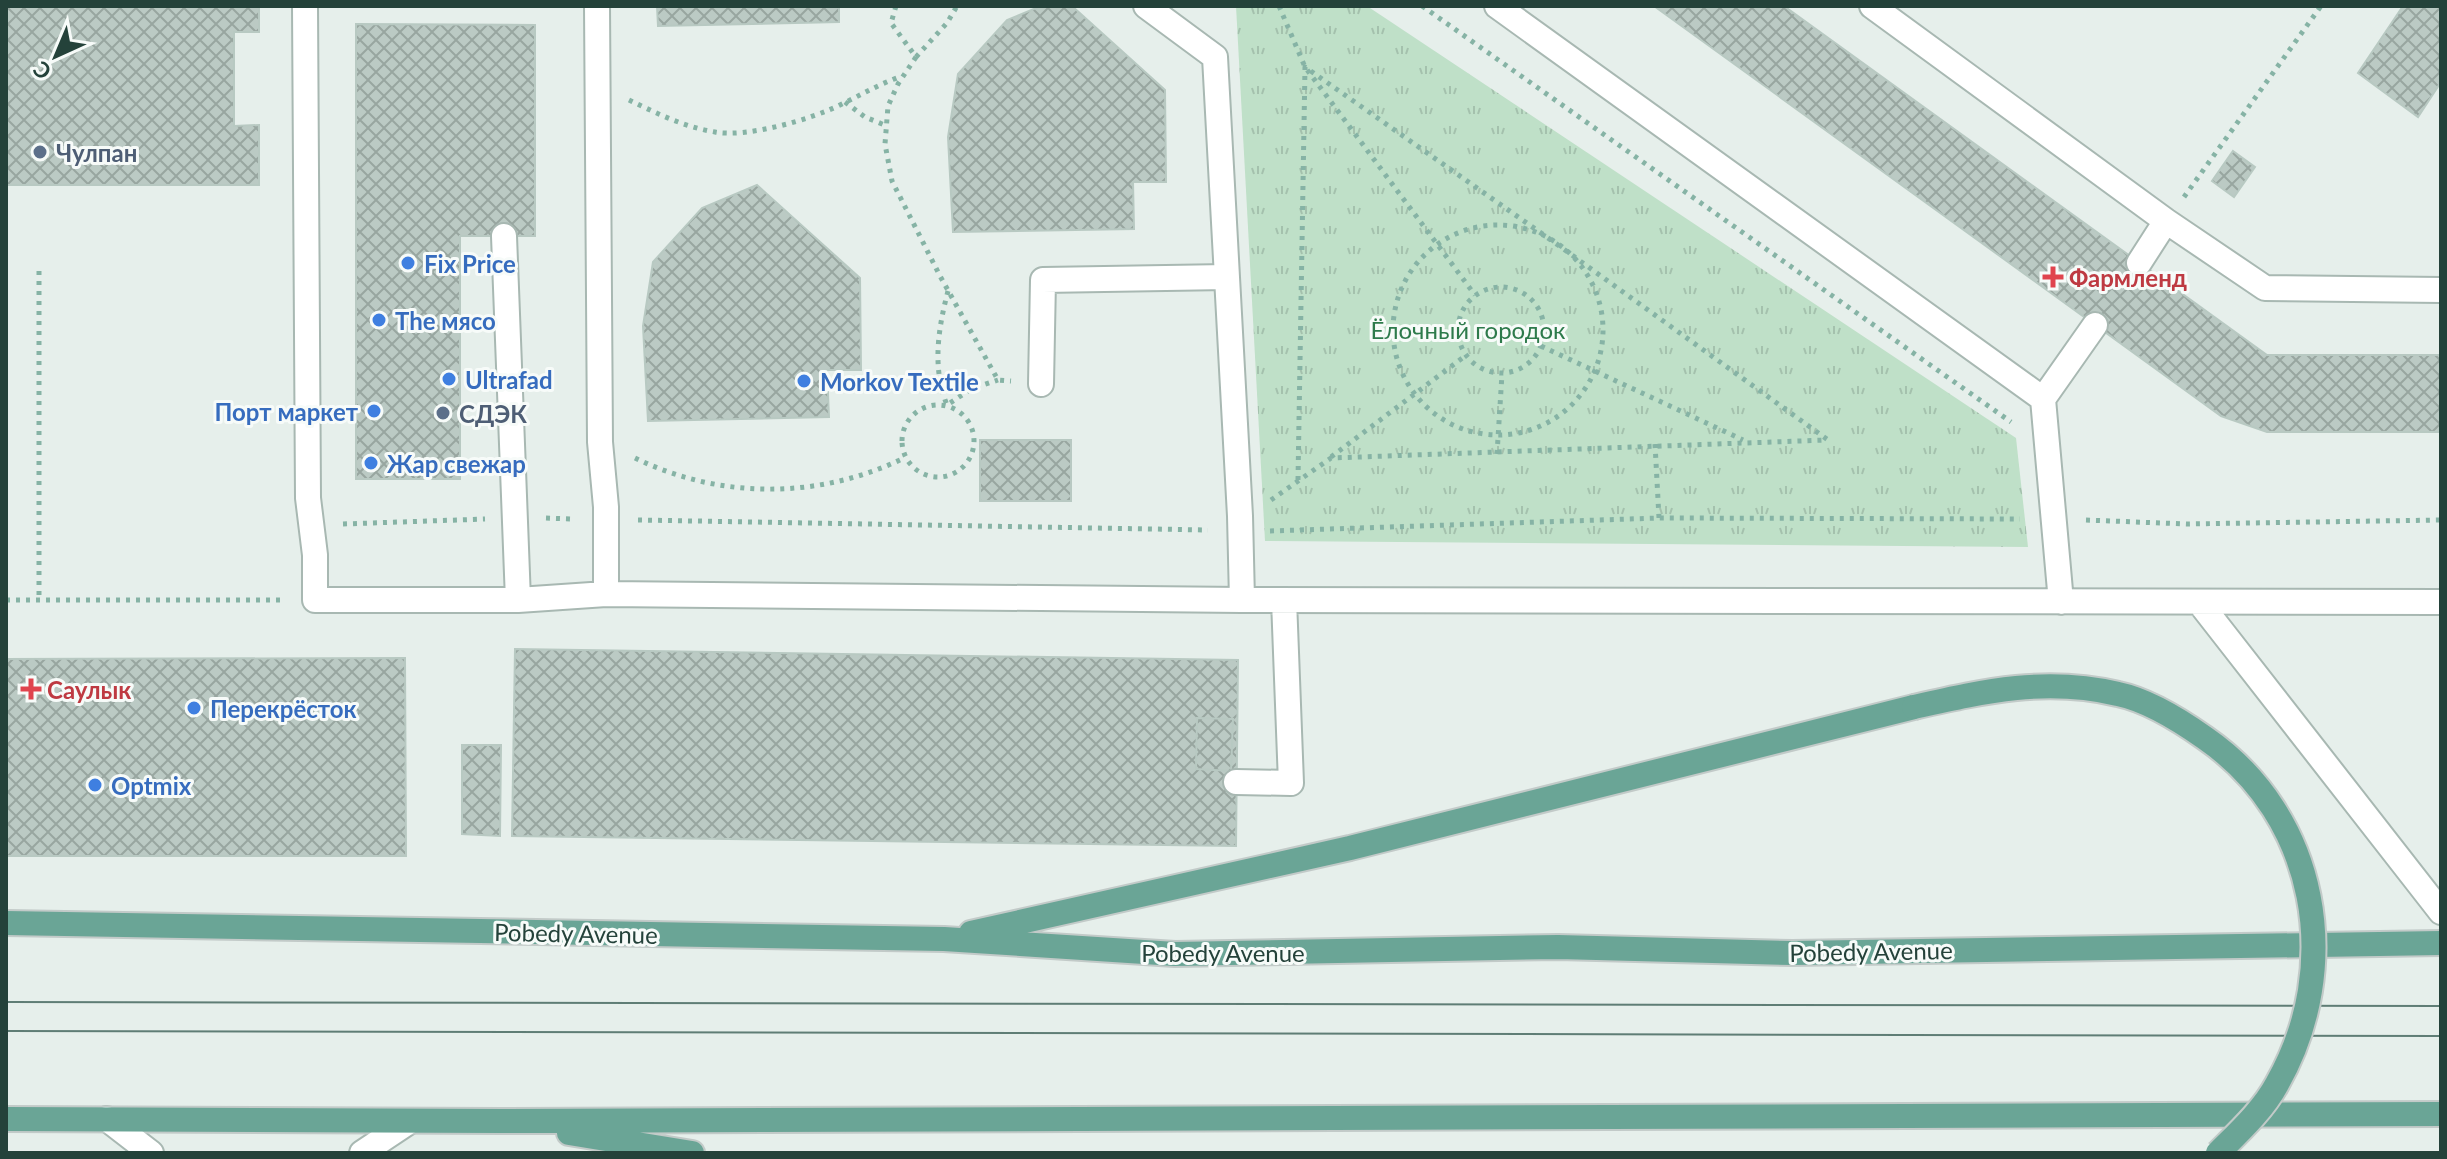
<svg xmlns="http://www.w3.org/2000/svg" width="2447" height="1159" font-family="Lato,sans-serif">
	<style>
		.park { fill: url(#park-tufts) }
		.building { fill: url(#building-cross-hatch); stroke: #b8c9c2; stroke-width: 2 }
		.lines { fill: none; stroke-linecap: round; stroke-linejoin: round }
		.lane-casing { stroke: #a8b8b2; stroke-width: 28 }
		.primary-casing { stroke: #c2cac8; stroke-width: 28 }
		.path { stroke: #86b3a5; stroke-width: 5; stroke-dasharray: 4 6; stroke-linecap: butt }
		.lane { stroke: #fff; stroke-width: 24 }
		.primary { stroke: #6aa596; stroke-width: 24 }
		.tram { stroke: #5f7d75; stroke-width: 2 }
		.primary-bridge-casing { stroke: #c2cac8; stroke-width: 28; stroke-linecap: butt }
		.primary-bridge { stroke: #6aa596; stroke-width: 24 }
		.service-dot { fill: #5c6f8a; stroke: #f7fbf9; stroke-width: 3 }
		.shop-dot { fill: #3f7fe0; stroke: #f7fbf9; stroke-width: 3 }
		.health-dot { fill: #e0444e; stroke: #f7fbf9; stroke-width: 3 }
		.labels { text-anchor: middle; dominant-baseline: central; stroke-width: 6; stroke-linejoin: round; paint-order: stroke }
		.service-label { font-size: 24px; font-weight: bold; fill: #4e5e75; stroke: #f7fbf9; text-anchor: start }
		.shop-label { font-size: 24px; font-weight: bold; fill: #366cbe; stroke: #f7fbf9; text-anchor: start }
		.health-label { font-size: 24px; font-weight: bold; fill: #be3a42; stroke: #f7fbf9; text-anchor: start }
		.park-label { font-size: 24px; fill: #2d7a4b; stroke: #f7fbf9 }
		.street-label { font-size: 24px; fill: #24423a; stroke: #f7fbf9 }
	</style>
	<defs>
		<pattern id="park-tufts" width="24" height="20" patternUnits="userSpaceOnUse" patternTransform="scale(2)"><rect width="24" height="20" fill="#bfe0c8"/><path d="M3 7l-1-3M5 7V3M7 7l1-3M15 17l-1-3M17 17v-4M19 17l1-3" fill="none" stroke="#a4c1ad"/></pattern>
		<pattern id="building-cross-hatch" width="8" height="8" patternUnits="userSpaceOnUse" patternTransform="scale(2)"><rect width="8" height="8" fill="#bbcac4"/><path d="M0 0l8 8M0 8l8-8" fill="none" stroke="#98a6a0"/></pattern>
	</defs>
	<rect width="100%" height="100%" fill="#e6efeb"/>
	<path class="park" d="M1236,6H1367L2016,438L2028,547L1265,541Z"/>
	<path class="building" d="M6,6H259V32H234V126L259,125V185H6Z
		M657,6H839V22L658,26Z
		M1041,6H1072L1165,90L1166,182H1133L1134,229L953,232L948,137L958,74L1007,20Z
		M1654,6H1784L2267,355H2441V432H2267L2221,416Z
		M2403,6H2441V82L2418,117L2358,73Z
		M356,24L535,25V236H460V479H356Z
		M2233,151L2255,167L2234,197L2212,181Z
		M757,185L860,278L861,370H827L829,417L648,421L643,326L653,262L702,208Z
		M980,440H1071V501H980Z
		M515,649L1238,660L1236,846L512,836Z
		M405,658L406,856H6V659Z
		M1197,718L1233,719L1231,771L1196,769Z
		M462,745H501L500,836L462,834Z"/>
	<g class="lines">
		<g class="lane-casing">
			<path id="lane" d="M305,6L308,498L315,555V600H518L606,594L1242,600L2441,602
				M597,6L600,442L606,507V594
				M1146,6L1215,57L1240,516L1242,600
				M1497,6L2043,399L2061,602
				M1872,6L2166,221L2265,288L2441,290
				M504,236L518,600
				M2139,263L2166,221
				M1041,384L1043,280L1227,277
				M2043,399L2095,325
				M2199,602L2441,912
				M1236,782L1291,783L1284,600
				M107,1119L151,1153
				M362,1153L410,1121"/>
		</g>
		<g class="primary-casing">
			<path id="primary" d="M6,923L944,939L1175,954L1558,947L1792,953L2441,943
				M971,933L1350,848L1914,707
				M6,1119L500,1121L2441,1114
				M569,1133L692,1153"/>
		</g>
		<path class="path" d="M896,6L891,23L916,57L947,23L957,6
			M1279,6L1305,67L1475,295
			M1422,6L2011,422
			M916,57L898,84L888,106L885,144L892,181L940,276L998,380L1011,381
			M629,100C656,113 684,127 715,132C747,138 812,119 840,105C861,95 879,84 902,76
			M845,102L865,117L887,126
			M2184,197L2321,6
			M1393 330a105 105 0 1 1 210 0a105 105 0 1 1-210 0Z
			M39,271V600
			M1458 330a43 43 0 1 1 86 0a43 43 0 1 1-86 0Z
			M948,291C938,329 932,368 947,405L971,389L998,380
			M1541,346L1743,440
			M902 441a36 36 0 1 1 72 0a36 36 0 1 1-72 0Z
			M1655,444L1659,518
			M1497,454L1502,374
			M1331,457L1465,356
			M635,458C721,500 820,499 904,458
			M1298,480L1305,67L1558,245L1828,440
			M1271,500L1331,458L1827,440
			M546,518L572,519
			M638,520L1208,530
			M2086,520L2186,524L2441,520
			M343,524L485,519
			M1270,531L1659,518L2020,519
			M6,600H282"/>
		<use href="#lane" class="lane"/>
		<use href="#primary" class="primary"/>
		<path class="tram" d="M6,1002L2441,1006
			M6,1031L2441,1036"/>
		<g class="primary-bridge-casing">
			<path id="primary-bridge" d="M1914,707C1985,691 2046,677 2118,694C2147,700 2181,721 2205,738C2318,816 2344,966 2277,1084C2263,1110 2239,1132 2218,1153"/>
		</g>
		<use href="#primary-bridge" class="primary-bridge"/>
	</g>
	<g class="service-dot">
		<circle cx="40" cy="152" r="8"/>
		<circle cx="443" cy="413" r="8"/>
	</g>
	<g class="shop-dot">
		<circle cx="408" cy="263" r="8"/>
		<circle cx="379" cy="320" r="8"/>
		<circle cx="449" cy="379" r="8"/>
		<circle cx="804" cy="381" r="8"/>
		<circle cx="374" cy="411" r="8"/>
		<circle cx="371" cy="463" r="8"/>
		<circle cx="194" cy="708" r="8"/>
		<circle cx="95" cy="785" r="8"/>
	</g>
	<g class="health-dot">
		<path d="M2049 265h8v8h8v8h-8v8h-8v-8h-8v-8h8z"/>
		<path d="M27 677h8v8h8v8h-8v8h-8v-8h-8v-8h8z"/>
	</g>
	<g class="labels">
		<g class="service-label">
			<text x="56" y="152">Чулпан</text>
			<text x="459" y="413">СДЭК</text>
		</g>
		<g class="shop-label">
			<text x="424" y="263">Fix Price</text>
			<text x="395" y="320">The мясо</text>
			<text x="465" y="379">Ultrafad</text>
			<text x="820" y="381">Morkov Textile</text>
			<text x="358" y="411" text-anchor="end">Порт маркет</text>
			<text x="387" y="463">Жар свежар</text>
			<text x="210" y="708">Перекрёсток</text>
			<text x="111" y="785">Optmix</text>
		</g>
		<g class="health-label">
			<text x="2069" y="277">Фармленд</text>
			<text x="47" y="689">Саулык</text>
		</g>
		<g class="park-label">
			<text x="1468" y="329">Ёлочный городок</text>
		</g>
		<g class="street-label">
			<text transform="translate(576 933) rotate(1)">Pobedy Avenue</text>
			<text transform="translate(1871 951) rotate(-1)">Pobedy Avenue</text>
			<text x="1223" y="952">Pobedy Avenue</text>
		</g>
	</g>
	<rect width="2447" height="1159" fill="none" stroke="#24423a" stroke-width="16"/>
	<g transform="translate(56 56) rotate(224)" stroke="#f7fbf9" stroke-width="6" paint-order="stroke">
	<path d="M0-6L14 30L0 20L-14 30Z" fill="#24423a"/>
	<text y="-12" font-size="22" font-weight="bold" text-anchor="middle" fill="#24423a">С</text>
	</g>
</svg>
